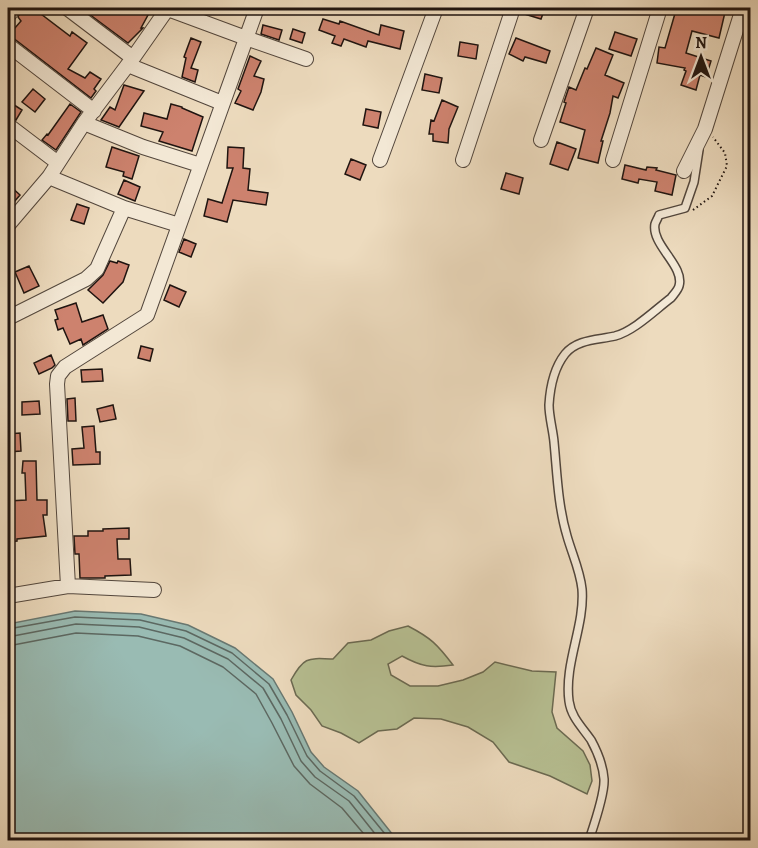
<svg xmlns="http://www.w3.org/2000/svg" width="758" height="848" font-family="Alegreya,serif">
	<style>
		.green { fill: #b7c093; stroke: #6b6a52; stroke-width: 1.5 }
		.water { fill: #99bbb3; stroke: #687872; stroke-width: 1.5 }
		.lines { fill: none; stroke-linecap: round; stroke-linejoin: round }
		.shore { stroke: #5c6862; stroke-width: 1.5 }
		.building { fill: #cd826e; stroke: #1f1410; stroke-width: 1.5 }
		.service-casing { stroke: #52463c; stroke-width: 10 }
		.minor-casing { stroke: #52463c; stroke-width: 16 }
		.path { stroke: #1f1410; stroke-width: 2; stroke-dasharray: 1.5 3; stroke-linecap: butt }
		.service { stroke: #f3e8d5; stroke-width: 7 }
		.minor { stroke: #f3e8d5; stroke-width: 14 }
	</style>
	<rect width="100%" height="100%" fill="#eddbbe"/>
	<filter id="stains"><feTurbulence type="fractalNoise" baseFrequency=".00333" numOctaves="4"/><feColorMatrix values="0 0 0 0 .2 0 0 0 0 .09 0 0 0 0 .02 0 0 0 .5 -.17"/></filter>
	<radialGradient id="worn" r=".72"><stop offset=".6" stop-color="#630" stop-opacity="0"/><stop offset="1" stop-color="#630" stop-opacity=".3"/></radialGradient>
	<path class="green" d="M408,626C431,638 437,644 453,665C431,668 422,667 402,656L388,664L391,675L410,686H438L463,680L483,672L495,662L532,671L556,672L552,712L557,728L583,751L590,765L592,781L587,794L550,776L509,762L493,742L468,727L441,719L414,718L397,729L378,731L359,743L341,733L322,726L311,710L296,695L291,680C304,657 307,658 333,659L348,643L371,640L389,631Z"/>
	<path class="water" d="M75,611L141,614L188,625L235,648L273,679L292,712L311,752L324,767L358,791L397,840H8V624Z"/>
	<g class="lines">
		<path class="shore" d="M8,629L75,617L140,620L186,631L232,653L269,684L287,715L307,756L320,771L354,796L390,840
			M8,637L76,624L139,627L184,638L228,659L263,688L281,719L301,761L315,777L349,801L380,840
			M8,646L76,633L138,636L180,646L223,667L256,694L272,723L294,766L310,784L342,808L369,840"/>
	</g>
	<path class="building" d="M23,8H33L70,36L72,32L87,43L68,69L85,78L90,72L101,79L94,89L96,91L91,98L13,38L8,36L21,21L18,17Z
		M81,8H137L148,15L141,28H143L128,43Z
		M522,8H545L541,19L521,13Z
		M682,8H726L719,38L692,31L686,53L711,61L706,77L700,75L696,90L681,85L686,71L684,70L685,68L657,63L659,47L665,48L676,10L682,12Z
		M323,19L339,24L340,21L379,35L381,25L404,31L400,49L368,41L366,47L344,39L341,46L332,43L335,36L319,30Z
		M263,25L282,30L279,40L261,34Z
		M293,29L305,33L302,43L290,39Z
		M615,32L637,39L631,56L609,49Z
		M191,38L201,42L191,68L198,70L195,82L182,77L186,58L184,57Z
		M516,38L550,51L546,63L525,57L523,61L509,54Z
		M460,42L478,45L476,59L458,56Z
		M596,48L613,55L605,75L624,83L618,98L613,96L610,113L601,141H603L598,163L578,158L585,130L560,122L566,103L564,102L569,87L576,90L585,68L587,69Z
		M250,56L261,61L254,76L264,79L261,92L253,110L235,103L241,91L238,89Z
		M425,74L442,78L439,93L422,90Z
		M124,85L144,91L119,127L101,120L110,107L115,110Z
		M33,89L45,99L35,112L22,102Z
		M442,100L458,107L449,129L448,143L433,141V134H429L431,120L434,121Z
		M8,101L22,110L16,120L8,116Z
		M70,104L81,112L56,150L42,140L47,134L48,135Z
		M171,104L182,107V108L203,117L192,151L159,141L163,132L141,126L144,113L167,119Z
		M366,109L381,112L378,128L363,125Z
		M557,142L576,149L568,170L550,164Z
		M112,147L139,156L132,179L123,176L124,172L106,167Z
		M228,147L244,148L243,168L250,169L248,190L268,193L266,205L233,200L227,222L204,216L208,199L222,203L233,168H227Z
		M351,159L366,165L360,180L345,174Z
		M625,165L646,170L647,167L657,168L656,170L676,175L672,195L655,191L657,182L639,179L638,183L622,179Z
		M506,173L523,178L519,194L501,189Z
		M124,180L140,187L135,201L118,194Z
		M8,184L20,195L8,209Z
		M77,204L89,208L84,224L71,220Z
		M184,239L196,244L191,257L179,252Z
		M110,261L117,263L118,261L129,265L123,282L103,303L88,290L103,275Z
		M29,266L39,286L24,293L15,272Z
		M170,285L186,292L179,307L164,300Z
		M76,303L82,322L103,315L108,329L83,345L81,339L70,344L63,328L58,330L55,320L58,319L55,310Z
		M141,346L153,349L150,361L138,358Z
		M51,355L55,365L52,368L39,374L34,363Z
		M102,369L103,381L82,382L81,370Z
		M75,398L76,421H68L67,399Z
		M39,401L40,414L22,415V402Z
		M113,405L116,419L100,422L97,409Z
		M94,426L96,452H100V464L73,465L72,449L84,448L82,427Z
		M20,433L21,451L8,452V434Z
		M23,461H36L37,500H47V515H43L46,536L17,539V541L8,542V501L26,500L25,473H22Z
		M129,528V539H117L118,559H130L131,575L105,576V578H80L79,554H75L74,536H88V531H103V529Z"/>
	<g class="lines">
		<g class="service-casing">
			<path id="service" d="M589,840C594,825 605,794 604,779C603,766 597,751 591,740C582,727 571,717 569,701C564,663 585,626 582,589C580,570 572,554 567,536C558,506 557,473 554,442C553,430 549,417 549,405C550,388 554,368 565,354C577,339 598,340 615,336C634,331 655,310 671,298C674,294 678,290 679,286C685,266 651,245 655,224C656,221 658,218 659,215L685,208L694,182L699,150"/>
		</g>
		<g class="minor-casing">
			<path id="minor" d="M67,8L133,58
				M165,8L246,38L306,59
				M8,16L14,8
				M8,45L94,111
				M128,65L222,103
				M84,123L143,147L200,165
				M8,125L58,163
				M541,140L587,8
				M380,160L436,8
				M463,160L513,8
				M613,160L660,8
				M684,171L705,129L743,8
				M49,177L124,208L179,225
				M8,225L49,177L84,123L133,58L168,8
				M8,318L86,279L97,269L124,208
				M68,586L57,384L58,376L65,367L147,315L257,8
				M8,596L68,586L154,590"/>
		</g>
		<path class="path" d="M693,210L712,196L727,166L725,153L713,137"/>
		<use href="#service" class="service"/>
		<use href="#minor" class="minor"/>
	</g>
	<rect width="758" height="848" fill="none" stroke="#eddbbe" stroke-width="30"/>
	<rect x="9" y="9" width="740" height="830" fill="none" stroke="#1f1410" stroke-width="3"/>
	<rect x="15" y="15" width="728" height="818" fill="none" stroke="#1f1410" stroke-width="1.5"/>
	<g transform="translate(701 57)" stroke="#f3e8d5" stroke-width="4.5" paint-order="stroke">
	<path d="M0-4.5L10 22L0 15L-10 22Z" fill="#1f1410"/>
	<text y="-9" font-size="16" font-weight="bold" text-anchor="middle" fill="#1f1410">N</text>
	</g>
	<rect width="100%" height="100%" filter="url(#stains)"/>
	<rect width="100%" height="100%" fill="url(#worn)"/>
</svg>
